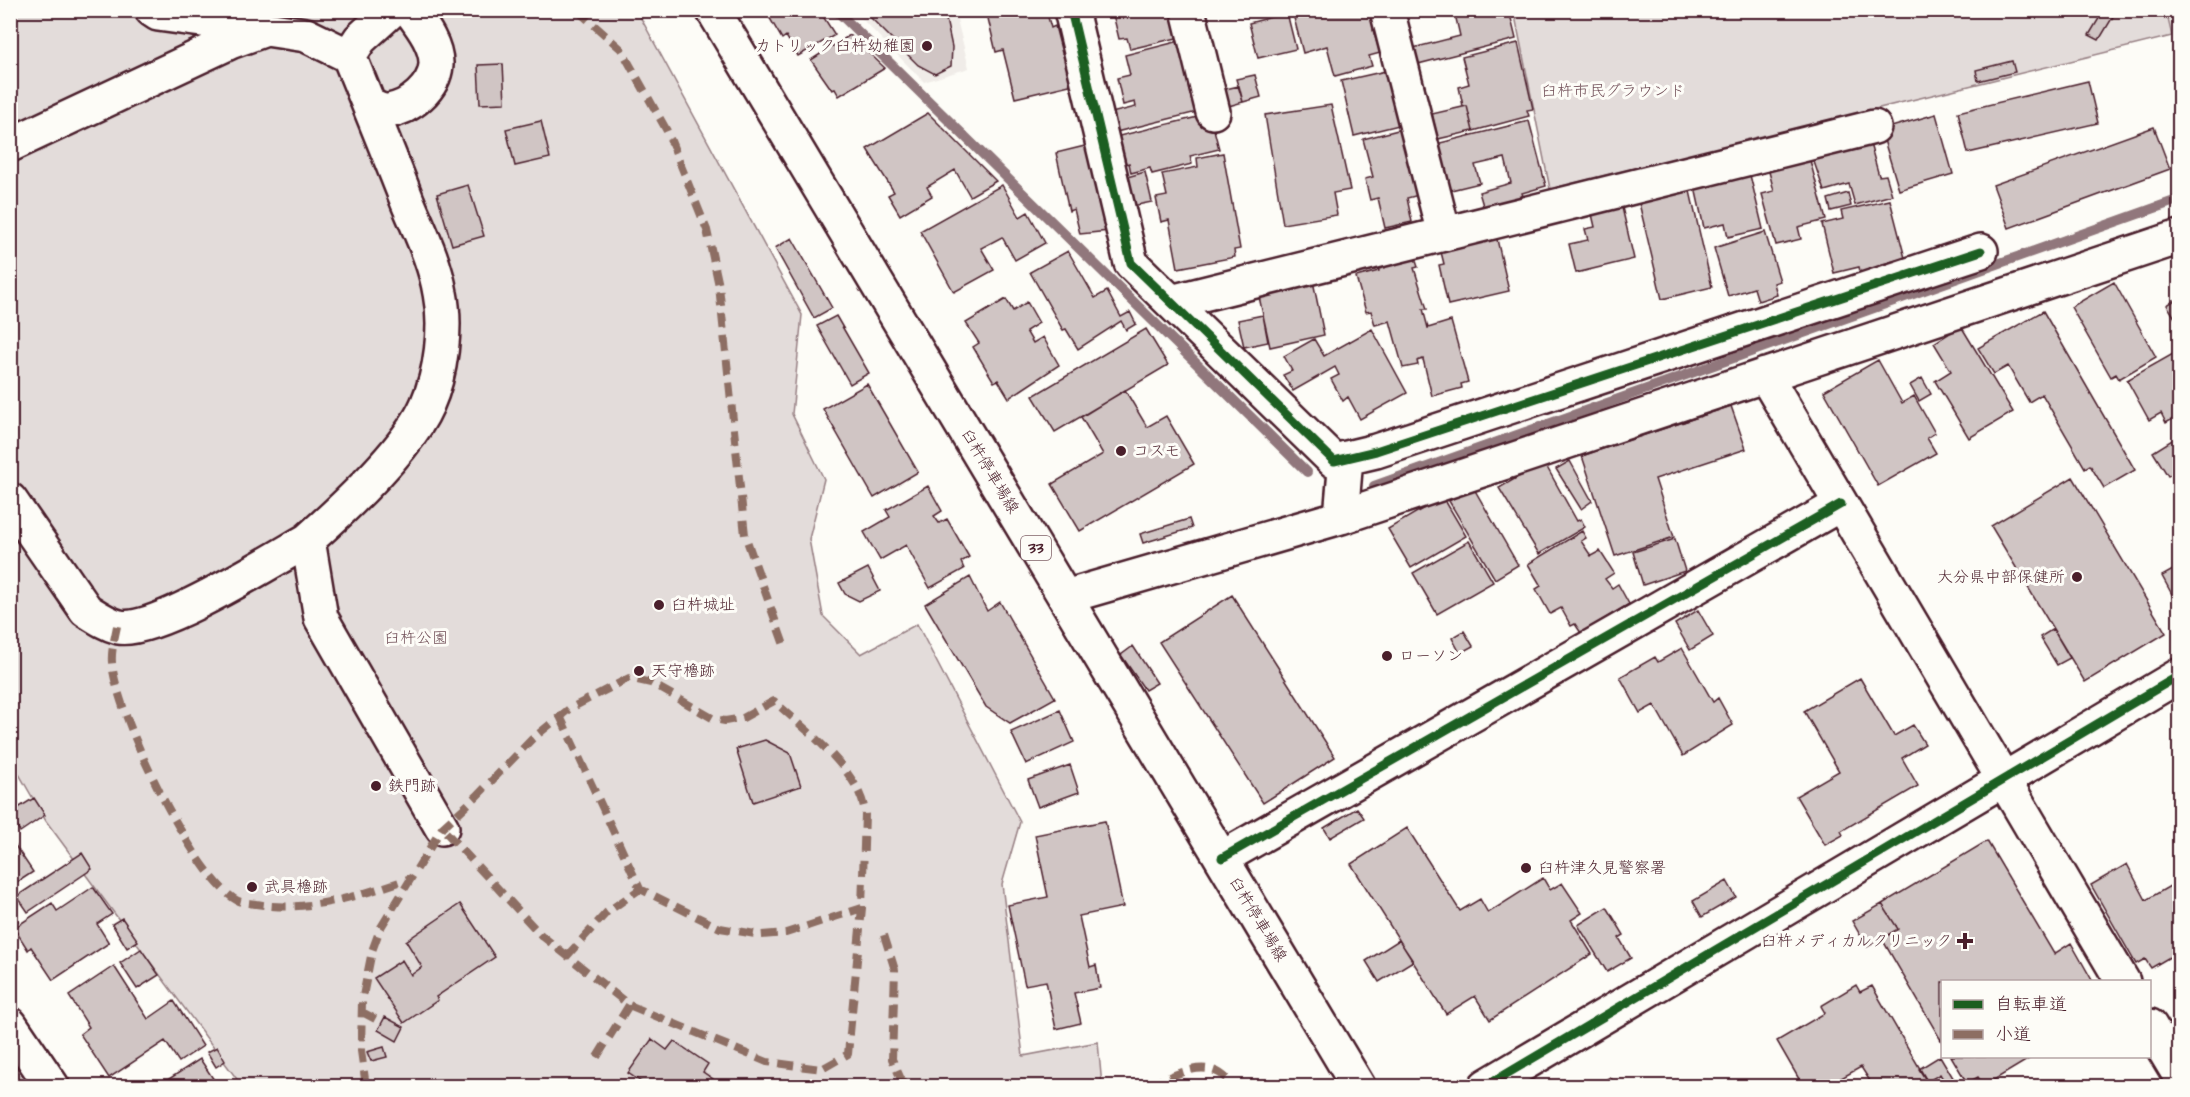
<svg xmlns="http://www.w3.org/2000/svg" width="2190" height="1097" font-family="'Architects Daughter','Klee One',sans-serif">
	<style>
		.built { fill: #f0ece8 }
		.green { fill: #e3dcda; stroke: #967e82; stroke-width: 1.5 }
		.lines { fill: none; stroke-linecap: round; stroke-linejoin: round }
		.stream { stroke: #91777b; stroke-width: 10 }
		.building { fill: #d0c5c4; stroke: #4a1f2b; stroke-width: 1.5 }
		.minor-casing { stroke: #4a1f2b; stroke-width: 38 }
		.major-casing { stroke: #4a1f2b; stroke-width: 38 }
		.minor { stroke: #fdfcf7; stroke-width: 33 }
		.major { stroke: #fdfcf7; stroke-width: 33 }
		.quiet { stroke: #8d6e63; stroke-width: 8; stroke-dasharray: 15 8; stroke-linecap: butt }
		.cycleway-casing { stroke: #fdfcf7; stroke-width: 13 }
		.cycleway { stroke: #1b5e20; stroke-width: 9 }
		.poi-dot { fill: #4a1f2b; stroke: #fdfcf7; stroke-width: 2 }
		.labels { text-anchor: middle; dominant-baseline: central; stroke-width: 6; stroke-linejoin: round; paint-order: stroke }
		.shield { fill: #fdfcf7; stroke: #806168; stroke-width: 1.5 }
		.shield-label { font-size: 15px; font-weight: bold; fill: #4a1f2b }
		.poi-label { font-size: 16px; fill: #4a1f2b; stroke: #fdfcf7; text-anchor: start }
		.park-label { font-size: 16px; fill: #704e57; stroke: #fdfcf7 }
		.street-label { font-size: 16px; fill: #4a1f2b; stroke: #fdfcf7 }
	</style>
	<rect width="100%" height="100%" fill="#fdfcf7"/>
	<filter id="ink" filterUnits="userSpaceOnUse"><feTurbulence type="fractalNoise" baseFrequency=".0167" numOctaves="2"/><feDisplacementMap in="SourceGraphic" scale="12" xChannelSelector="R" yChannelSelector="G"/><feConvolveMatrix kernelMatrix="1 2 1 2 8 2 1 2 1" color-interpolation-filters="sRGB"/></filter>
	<g filter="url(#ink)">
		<path class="built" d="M854,11H955L969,68L924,82Z"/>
		<path class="green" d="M2166,10L2172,36L1550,189L1514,11Z
			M10,11H637L802,315L792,414L824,479L809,539L823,616L861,654L917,624L1020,822L1002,884L1023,1056L1098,1042L1102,1086H242L46,821L11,760Z"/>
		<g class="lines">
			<path class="stream" d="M836,10L1307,472
				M1374,486L2180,199"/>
		</g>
		<path class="building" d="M765,10H819L835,35L798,56L786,36L782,39Z
			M863,10H944L952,47L951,66L935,74L918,65Z
			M986,10H1046L1051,28L1055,26L1062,53L1070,51L1078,83L1015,98L1003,50L996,52Z
			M1112,10H1175L1181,37L1130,49L1127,38L1119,39Z
			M1305,10H1376L1381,28L1373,30L1380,53L1369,56L1372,66L1335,76L1327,46L1303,53L1293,14Z
			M1451,10H1509L1516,39L1418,64L1413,48L1460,36L1455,14H1452Z
			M2104,10H2117L2099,40L2089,35Z
			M2143,10H2162V11L2144,15Z
			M2170,10H2180V47Z
			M1287,13L1296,49L1258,58L1249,23Z
			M850,35L885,68L839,96L835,89L832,90L811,60Z
			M1180,41L1197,112L1112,133L1107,114L1136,107L1135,102L1123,105L1117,78L1130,75L1125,55Z
			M1518,43L1533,109L1527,110L1529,116L1473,131L1467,106H1463L1459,87L1469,84L1462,57Z
			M2012,61L2015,72L1978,81L1976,70Z
			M503,64L505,103L480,104L478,65Z
			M1386,71L1399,125L1354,136L1341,81Z
			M1255,75L1261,97L1243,102L1236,79Z
			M2088,81L2098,123L1968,153L1958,112Z
			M1239,86L1243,102L1225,107L1221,90Z
			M1331,105L1350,190L1333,193L1337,215L1283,224L1265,115Z
			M1467,106L1473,131L1438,139L1432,114Z
			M928,113L996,181L970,196L955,170L927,187L932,196L900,215L888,195L894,192L867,149Z
			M1210,114L1219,149L1190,156L1192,164L1152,174L1150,168L1131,173L1129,163L1126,164L1119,136Z
			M1936,114L1953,174L1899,190L1881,130Z
			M541,121L550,158L515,166L506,129Z
			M1529,121L1546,186L1522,193L1524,199L1484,209L1479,192L1511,183L1505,158L1475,165L1480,183L1451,190L1447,176L1444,177L1436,144Z
			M2154,127L2170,169L2009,228L1993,185Z
			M1402,129L1419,195L1407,198L1412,222L1385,228L1378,198L1370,200L1365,179L1373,177L1363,139Z
			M1869,140L1879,176L1886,175L1892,195L1855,205L1849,184L1824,191L1812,156Z
			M1089,145L1109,231L1080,234L1074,209L1069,211L1056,153Z
			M1223,153L1240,249L1234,250L1235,257L1178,268L1169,220L1161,222L1156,198L1167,196L1162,174L1198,167L1197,158Z
			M1808,153L1826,220L1798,227L1801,239L1776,245L1762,194L1774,191L1767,164Z
			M1145,172L1152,202L1127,207L1120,179Z
			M1750,175L1763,229L1728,237L1725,223L1704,228L1695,187Z
			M468,185L484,236L452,245L437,194Z
			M1002,185L1020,217L1028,212L1045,243L1015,260L1002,237L981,248L994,270L954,292L920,231Z
			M1681,187L1683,192L1690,191L1712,287L1662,299L1639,203L1649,201L1648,195Z
			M1848,193L1851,206L1831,211L1828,199Z
			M1890,200L1905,258L1882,264L1884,270L1861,276L1859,267L1834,273L1822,224L1843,219L1841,211Z
			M1621,203L1634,259L1576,273L1569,244L1588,240L1585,229L1595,227L1591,210Z
			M1765,232L1780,281L1774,283L1777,295L1758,301L1754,288L1728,296L1714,248Z
			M1496,235L1509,291L1448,305L1439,265L1444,264L1440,248Z
			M792,238L832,308L814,318L775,248Z
			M1068,251L1095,298L1107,291L1121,317L1130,312L1136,324L1126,330L1121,321L1078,349L1066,329L1063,330L1030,272Z
			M1414,255L1418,267L1414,268L1427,309H1423L1428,328L1451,321L1468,382L1461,384L1462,388L1432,396L1423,359L1417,361L1418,365L1403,368L1390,321L1375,325L1371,311L1366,312L1356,277L1379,271L1377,265Z
			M1313,281L1324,335L1270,347L1258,292Z
			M2114,282L2156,357L2119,379L2116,374L2111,377L2071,307Z
			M2180,297V326L2167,305Z
			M1006,299L1013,311L1027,302L1039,323L1026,331L1033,343L1043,337L1059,365L1009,398L998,380L994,382L973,347L979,343L966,323Z
			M2043,311L2135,470L2104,488L2090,465L2085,468L2042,394L2029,402L2008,366L1994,374L1978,348Z
			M1263,315L1268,342L1244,347L1238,320Z
			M836,316L869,373L850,384L817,326Z
			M1961,326L2013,412L1969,438L1935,381L1951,371L1934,343Z
			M1146,329L1168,365L1055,432L1033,396Z
			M1372,329L1407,393L1360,419L1348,397L1343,401L1331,379L1339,375L1335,367L1293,391L1283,375L1292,371L1284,356L1314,339L1324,356Z
			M2180,350V415L2166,423L2161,413L2149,420L2127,380Z
			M1878,360L1902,403L1914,396L1935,433L1927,438L1936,453L1878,486L1824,391Z
			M1922,378L1931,394L1919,401L1910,385Z
			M867,384L918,472L874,498L823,409Z
			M1125,390L1147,427L1166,416L1194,464L1080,531L1052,484L1103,454L1081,417Z
			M1731,406L1746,449L1655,479L1674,537L1615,556L1582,456Z
			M2180,435V469L2168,476L2153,452Z
			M1570,461L1592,501L1581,509L1556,469Z
			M1544,462L1577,521L1581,519L1585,527L1539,554L1499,488Z
			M2073,477L2166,633L2085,682L1991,526Z
			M928,486L942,511L934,516L939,523L947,519L969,557L961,562L964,569L930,588L906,545L880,560L864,532L890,517L886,510Z
			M1473,487L1518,565L1495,579L1449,501Z
			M1443,497L1466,536L1411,568L1388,529Z
			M1189,519L1192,528L1143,543L1140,534Z
			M1582,531L1586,538L1581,541L1591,556L1600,551L1614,573L1605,579L1612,588L1618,584L1629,604L1581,633L1575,624L1571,626L1561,608L1550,614L1536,589L1541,586L1528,564Z
			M1675,539L1685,571L1643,585L1633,552Z
			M1469,541L1493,582L1437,614L1413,573Z
			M2180,566V609L2162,576Z
			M868,568L880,591L859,601L845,594L839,583Z
			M970,577L987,611L1000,602L1055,698L1010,723L986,707L925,604Z
			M1232,595L1335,757L1263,803L1159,642Z
			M1698,610L1713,636L1690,650L1675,624Z
			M2053,629L2070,658L2057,665L2040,637Z
			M1464,631L1473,646L1460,653L1452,638Z
			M1133,646L1157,683L1145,690L1121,655Z
			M1682,648L1713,702L1718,698L1733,725L1683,756L1654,705L1640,713L1620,677L1655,657L1658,662Z
			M1860,678L1894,736L1913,725L1925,744L1902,758L1918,786L1841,831L1843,835L1825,845L1796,796L1839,771L1804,711Z
			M1060,710L1074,742L1026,764L1011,732Z
			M765,740L790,753L801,786L753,802L736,749Z
			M1070,765L1079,792L1038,807L1028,780Z
			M34,798L45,815L20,832L10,813Z
			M1357,808L1364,818L1330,838L1324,828Z
			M1105,821L1123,907L1079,916L1090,967L1096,965L1100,988L1074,993L1081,1023L1056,1029L1046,981L1025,985L1008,905L1048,897L1035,835Z
			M1407,828L1460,911L1480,899L1488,913L1543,878L1550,890L1562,883L1582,913L1571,920L1592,954L1490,1020L1475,996L1446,1014L1351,864Z
			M10,838L33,872L10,887Z
			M1987,841L2054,954L2071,943L2093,982H1942V1042L1882,939L1898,929L1882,904Z
			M82,853L92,869L28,912L17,896Z
			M2127,864L2146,900L2177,882L2172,875L2180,870V951L2151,968L2145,959L2136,964L2091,885Z
			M1727,881L1736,897L1702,917L1693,901Z
			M93,887L112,914L97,924L109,943L53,980L31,947L28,950L14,928L52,903L57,911Z
			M460,904L495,957L436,997L438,1000L404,1023L374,978L402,960L411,975L422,967L406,941Z
			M1882,904L1898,929L1867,947L1852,921Z
			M1607,907L1624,935L1619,938L1631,958L1607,972L1578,925Z
			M10,910L18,921L10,926Z
			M122,918L138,941L127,948L112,924Z
			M1399,940L1413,961L1379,982L1366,961Z
			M141,949L159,975L137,989L120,963Z
			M114,966L148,1019L174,1001L203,1046L179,1062L165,1041L109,1078L80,1034L89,1027L69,996Z
			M1856,985L1860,992L1872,986L1930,1086H1860L1870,1081L1861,1067L1827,1086H1803L1777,1041L1825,1013L1821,1006Z
			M385,1017L404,1027L397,1041L378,1030Z
			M652,1039L667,1050L674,1041L708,1064L703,1072L713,1079L707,1086H647L628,1073Z
			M217,1047L225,1061L216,1067L207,1052Z
			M384,1047L387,1057L371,1061L367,1052Z
			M10,1051L28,1078L14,1086H10Z
			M1940,1056L1958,1086H1947L1940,1074L1927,1082L1919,1069Z
			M1951,1056H2034L1984,1086L1978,1077L1967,1083Z
			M200,1059L218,1086H158Z
			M1610,1077L1617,1086H1596Z
			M1978,1077L1984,1086H1962L1967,1083Z"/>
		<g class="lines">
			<g class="minor-casing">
				<path id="minor" d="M152,10L158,14L259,28
					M1071,10L1131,263L1334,461L1376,451L1981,251
					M1188,10L1213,112
					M1387,10L1444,234
					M349,56L360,39L392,10
					M370,106C376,108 382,112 388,111C410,108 434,88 436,65C437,45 421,25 410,10
					M10,145L230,42L266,29L306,35L349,56C369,105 389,154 408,203C420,232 435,262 440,293C447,327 441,374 427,405C408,449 344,508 308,540L321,618L442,828
					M1171,302L1874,127
					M1765,375L2123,982
					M10,500L86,610C97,617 107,624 119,627C155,634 273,560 308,540
					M1341,517L1346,458
					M1065,597L1341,517L2180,237
					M1222,858L1841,504
					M10,1024L52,1086
					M2150,1026L2180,1076
					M1486,1086L2180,675"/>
			</g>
			<g class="major-casing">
				<path id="major" d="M713,10L1358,1086"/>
			</g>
			<use href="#minor" class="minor"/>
			<use href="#major" class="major"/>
			<path class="quiet" d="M175,10L176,16
				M577,10L621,49L667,131L707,230L719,286L745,535L785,648
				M117,626C115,637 111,651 112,662C115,712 194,878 238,901C243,903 251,903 256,904C309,913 361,895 411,878
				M560,716L640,889L720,928L761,935L786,933L862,908
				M884,935L895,970L892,1059L904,1086
				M566,957L607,912L640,889
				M362,1012L379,1021
				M597,1057L629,1005
				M366,1086L361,1051L362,1001L372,951L380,929L442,828L477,796L532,739L569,709L629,678L651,683L714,719L725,721L743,718L774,701C803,728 862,772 865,814L862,908L848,1054L822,1069L767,1062L629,1005L541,935L442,828
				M440,1086L460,1082L483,1086
				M1148,1086C1175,1075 1212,1053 1232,1086"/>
			<g class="cycleway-casing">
				<path id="cycleway" d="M1071,10L1131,263L1334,461L1376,451L1981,251
					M1222,858L1841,504
					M1486,1086L2180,675"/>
			</g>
			<use href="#cycleway" class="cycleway"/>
		</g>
	</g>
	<g class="poi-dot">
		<circle cx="927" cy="46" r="6"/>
		<circle cx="1121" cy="451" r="6"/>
		<circle cx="2077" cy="577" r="6"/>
		<circle cx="659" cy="605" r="6"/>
		<circle cx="1387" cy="656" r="6"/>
		<circle cx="639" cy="671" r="6"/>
		<circle cx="376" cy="786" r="6"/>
		<circle cx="1526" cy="868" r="6"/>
		<circle cx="252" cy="887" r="6"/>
		<path d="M1962 932h6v6h6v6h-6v6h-6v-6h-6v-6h6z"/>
	</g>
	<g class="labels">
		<rect class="shield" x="1021" y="536" width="30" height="24" rx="4.5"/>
		<g class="shield-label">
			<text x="1036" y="548">33</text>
		</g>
		<g class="poi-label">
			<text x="915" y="46" text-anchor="end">カトリック臼杵幼稚園</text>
			<text x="1133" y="451">コスモ</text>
			<text x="2065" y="577" text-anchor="end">大分県中部保健所</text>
			<text x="671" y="605">臼杵城址</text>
			<text x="1399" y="656">ローソン</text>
			<text x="651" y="671">天守櫓跡</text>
			<text x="388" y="786">鉄門跡</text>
			<text x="1538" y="868">臼杵津久見警察署</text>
			<text x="264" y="887">武具櫓跡</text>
			<text x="1952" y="941" text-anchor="end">臼杵メディカルクリニック</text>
		</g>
		<g class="park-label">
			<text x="1613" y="91">臼杵市民グラウンド</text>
			<text x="416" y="638">臼杵公園</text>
		</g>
		<g class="street-label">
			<text transform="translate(990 471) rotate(59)">臼杵停車場線</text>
			<text transform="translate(1258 919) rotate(59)">臼杵停車場線</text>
		</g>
	</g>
	<rect width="2190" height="1097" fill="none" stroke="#fdfcf7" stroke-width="36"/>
	<rect x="18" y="18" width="2154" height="1061" fill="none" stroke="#4a1f2b" stroke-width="2" filter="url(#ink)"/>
	<rect x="1941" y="980" width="210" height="78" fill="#fdfcf7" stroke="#b5a4a5" stroke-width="1.5"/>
	<rect x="1953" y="1000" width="30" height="9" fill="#1b5e20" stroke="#b5a4a5" stroke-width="1.5"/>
	<text x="1995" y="1010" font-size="18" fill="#4a1f2b">自転車道</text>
	<rect x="1953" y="1030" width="30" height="9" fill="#8d6e63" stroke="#b5a4a5" stroke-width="1.5"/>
	<text x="1995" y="1040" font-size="18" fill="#4a1f2b">小道</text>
</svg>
